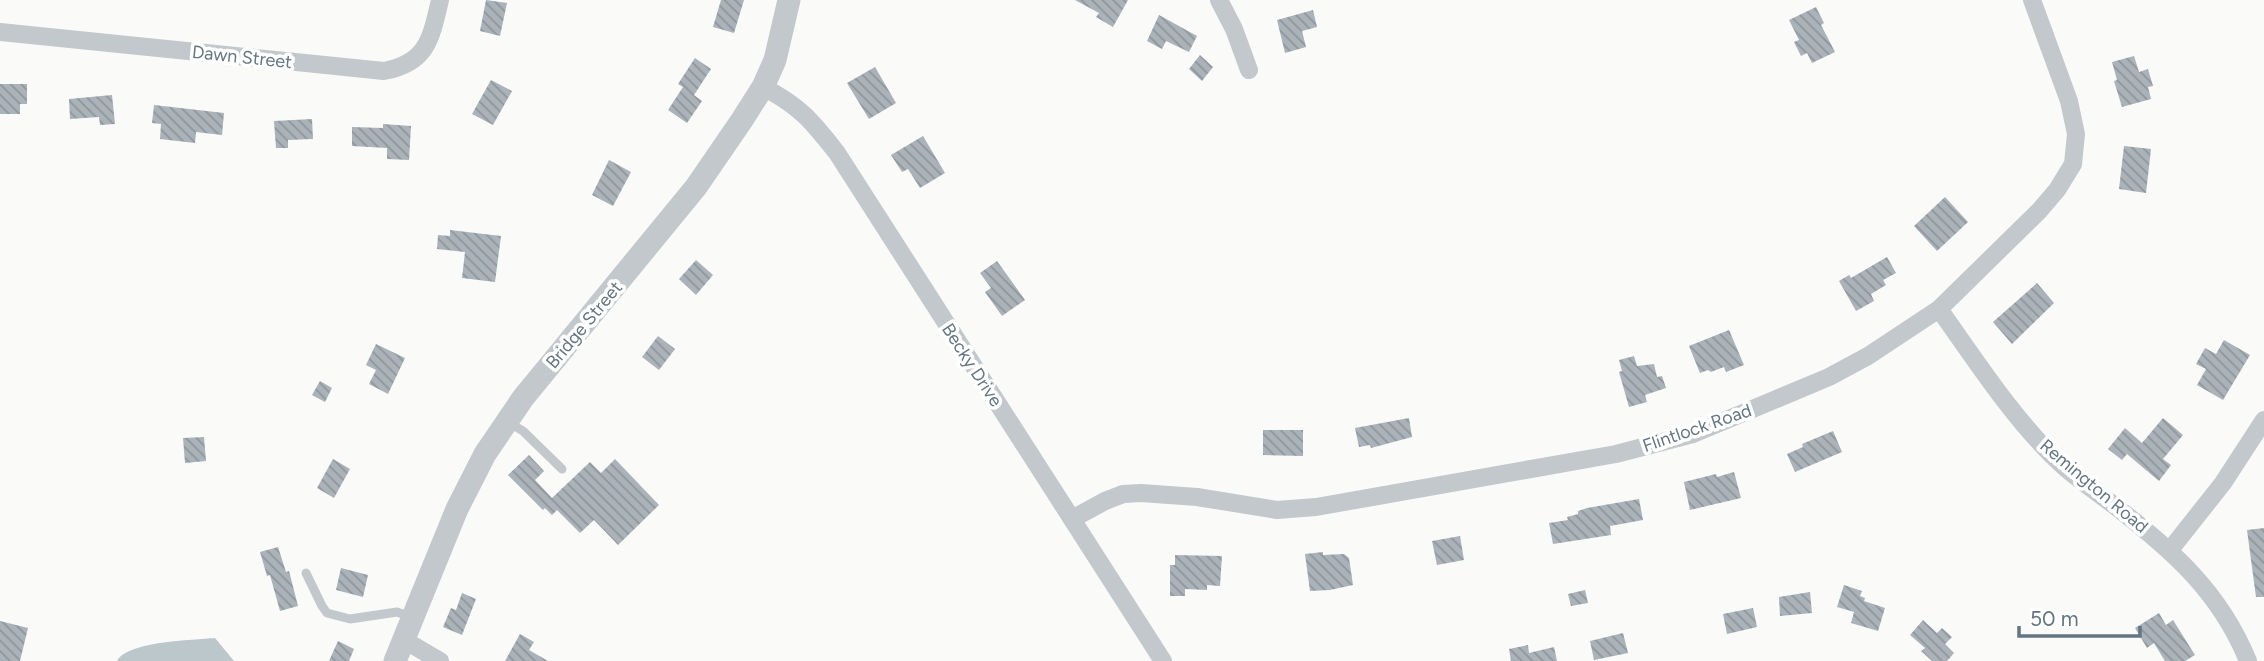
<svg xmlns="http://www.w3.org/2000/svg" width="2264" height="661" viewBox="0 0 2264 661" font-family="Figtree,sans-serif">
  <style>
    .water { fill: #bbc7cb }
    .building { fill: url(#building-back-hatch) }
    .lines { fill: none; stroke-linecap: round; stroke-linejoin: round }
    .service { stroke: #c3c8cc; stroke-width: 9 }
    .minor { stroke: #c3c8cc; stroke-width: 18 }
    .tertiary { stroke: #c3c8cc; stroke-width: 23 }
    .labels { text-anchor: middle; stroke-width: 7; stroke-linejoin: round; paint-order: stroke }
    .street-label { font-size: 18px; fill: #657683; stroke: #fff }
  </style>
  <defs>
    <pattern id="building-back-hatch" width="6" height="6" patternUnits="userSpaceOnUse" patternTransform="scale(1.75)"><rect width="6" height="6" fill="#aab3b9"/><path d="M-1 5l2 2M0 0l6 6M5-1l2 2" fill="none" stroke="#8e969c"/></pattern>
  </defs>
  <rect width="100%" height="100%" fill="#fafaf8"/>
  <!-- water -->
  <path class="water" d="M215,638L234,661H117C128,641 193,640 215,638Z"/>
  <!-- building -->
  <g class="building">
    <polygon points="486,0 507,3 500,36 480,31"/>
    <polygon points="721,0 744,0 734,33 713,27"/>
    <polygon points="1075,0 1128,0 1113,27 1096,17 1099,13"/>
    <polygon points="1816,7 1824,23 1821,25 1835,52 1812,63 1807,53 1801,56 1794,42 1799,40 1789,20"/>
    <polygon points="1313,10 1317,27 1302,31 1306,47 1285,53 1277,20"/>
    <polygon points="1159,15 1197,36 1189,52 1166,41 1162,49 1147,41"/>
    <polygon points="1200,55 1213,67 1202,81 1189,69"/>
    <polygon points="2134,56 2139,72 2148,69 2153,86 2148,87 2151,99 2122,107 2114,81 2117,80 2112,62"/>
    <polygon points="695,58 711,69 694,95 702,101 687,123 668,110 683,87 678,84"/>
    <polygon points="875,67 896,103 869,119 847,83"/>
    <polygon points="491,80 512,91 493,125 472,114"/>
    <polygon points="0,84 27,84 27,104 20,104 20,114 0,114"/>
    <polygon points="112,95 115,124 100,125 99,117 70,119 69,99"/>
    <polygon points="154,105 224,113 222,135 196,132 195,143 160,139 161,124 152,123"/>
    <polygon points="312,119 313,139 288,140 288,148 276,148 274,121"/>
    <polygon points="383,124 411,126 409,160 387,159 387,148 352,146 352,127 383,128"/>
    <polygon points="923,136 945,173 920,188 908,169 902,172 891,155"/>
    <polygon points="2124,146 2151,149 2146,193 2119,189"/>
    <polygon points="609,160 631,172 613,206 592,195"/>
    <polygon points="1945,197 1968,222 1937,251 1914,226"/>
    <polygon points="450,230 501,236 495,282 462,278 465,252 437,249 438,235 450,236"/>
    <polygon points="1887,257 1896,273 1883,280 1886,285 1871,294 1874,301 1856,311 1839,281 1849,275 1851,278"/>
    <polygon points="696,260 713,275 696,295 679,279"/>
    <polygon points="997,261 1025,300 1002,316 985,292 991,288 980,273"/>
    <polygon points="2037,283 2054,303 2012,344 1993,322"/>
    <polygon points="1729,330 1744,365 1726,372 1724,367 1711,372 1708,370 1700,373 1689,346"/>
    <polygon points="658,336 675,349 659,370 642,357"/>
    <polygon points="2224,340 2250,355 2223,400 2197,385 2206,369 2196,364 2205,348 2216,354"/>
    <polygon points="376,344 405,358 388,394 369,384 376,370 366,365"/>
    <polygon points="1634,356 1637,366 1654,364 1657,377 1662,376 1666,388 1645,395 1647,402 1629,407 1619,372 1622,371 1619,360"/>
    <polygon points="320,381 332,388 325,402 312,395"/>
    <polygon points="1409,418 1412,437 1371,448 1370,445 1359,447 1355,428"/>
    <polygon points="2163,418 2183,435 2163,459 2171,465 2159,481 2127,454 2122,460 2108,449 2125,428 2142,443"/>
    <polygon points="1263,430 1303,430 1303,456 1263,455"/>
    <polygon points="1833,431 1842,452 1795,472 1787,454 1803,447 1802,444"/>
    <polygon points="204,437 206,461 185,463 183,438"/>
    <polygon points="529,455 544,471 535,480 552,498 590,462 601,473 615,459 659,505 618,545 594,520 580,533 557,510 552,515 545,508 543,510 508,475"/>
    <polygon points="333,459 350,469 334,498 317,488"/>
    <polygon points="1734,472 1741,498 1690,510 1684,482 1716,474 1717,477"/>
    <polygon points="1639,499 1643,520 1610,526 1611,535 1553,544 1549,523 1568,520 1567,517 1578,514 1578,511 1587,508"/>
    <polygon points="2264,528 2264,597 2256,597 2247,530"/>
    <polygon points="1460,536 1464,560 1437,565 1432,541"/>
    <polygon points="278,547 286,572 289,571 298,606 280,611 270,575 267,576 260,552"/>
    <polygon points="1323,552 1323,555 1344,554 1349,558 1353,585 1330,590 1310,591 1305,554"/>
    <polygon points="1175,555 1222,556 1220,586 1207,585 1207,590 1185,589 1185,596 1170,596 1170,565 1175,565"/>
    <polygon points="341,568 368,575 363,597 336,590"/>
    <polygon points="1844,585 1862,591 1860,596 1865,598 1864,601 1885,608 1878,631 1851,623 1854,612 1837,607"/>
    <polygon points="1585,590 1588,603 1571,606 1568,594"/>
    <polygon points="1810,592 1812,613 1780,616 1779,597"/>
    <polygon points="462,593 476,599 462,635 443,627 451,608 456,610"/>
    <polygon points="1753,608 1757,627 1727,634 1723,614"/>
    <polygon points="2159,613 2166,625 2173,620 2195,655 2185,661 2165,661 2154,643 2147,648 2135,628"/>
    <polygon points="1923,620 1937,633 1942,628 1952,637 1945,644 1954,653 1947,661 1932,661 1921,651 1925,648 1910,635"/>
    <polygon points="0,621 28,628 20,661 0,661"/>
    <polygon points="1623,633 1628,653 1594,660 1590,641"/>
    <polygon points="520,634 534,642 529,650 548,661 505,661"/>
    <polygon points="338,641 354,649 349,661 329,661"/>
    <polygon points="1528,645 1529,653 1554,647 1557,661 1511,661 1509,649"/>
  </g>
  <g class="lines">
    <!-- service -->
    <g class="service">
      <polyline points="508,422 523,431 562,469"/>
      <polyline points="306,573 322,606 327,613 350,619 397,612 411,617"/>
    </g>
    <!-- minor -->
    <g class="minor">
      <polyline points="1219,0 1234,29 1249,70"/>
      <path d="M0,32L384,71C427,63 431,39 440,0"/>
      <path d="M763,87C800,106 812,121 837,153L1163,661"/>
      <path d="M1939,309C1977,362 2013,419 2061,464C2077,479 2097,492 2115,506C2173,551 2220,592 2248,661"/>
      <polyline points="1072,519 1105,501 1123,494 1141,493 1197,497 1277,510 1316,507 1616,454 1693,434 1829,377 1868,356 1939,309 2039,211 2057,190 2073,164 2076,134 2069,101 2032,0"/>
      <polyline points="2170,550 2223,483 2264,420"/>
      <polyline points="404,640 440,661"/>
    </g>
    <!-- tertiary -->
    <polyline class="tertiary" points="395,661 457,509 485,454 523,398 696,187 742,120 763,87 775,60 789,0"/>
  </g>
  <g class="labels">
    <!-- street labels -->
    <g class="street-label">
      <text transform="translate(242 57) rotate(6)" y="6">Dawn Street</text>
      <text transform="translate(584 325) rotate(-50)" y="6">Bridge Street</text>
      <text transform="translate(972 365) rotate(57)" y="6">Becky Drive</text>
      <text transform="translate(1697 428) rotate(-19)" y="6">Flintlock Road</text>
      <text transform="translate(2094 486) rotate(40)" y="6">Remington Road</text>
    </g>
  </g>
  <!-- scale -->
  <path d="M2019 626v10h121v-10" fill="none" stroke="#657683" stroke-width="3.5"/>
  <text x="2030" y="626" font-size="21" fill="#657683" stroke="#ffffff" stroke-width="5" paint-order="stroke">50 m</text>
</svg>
